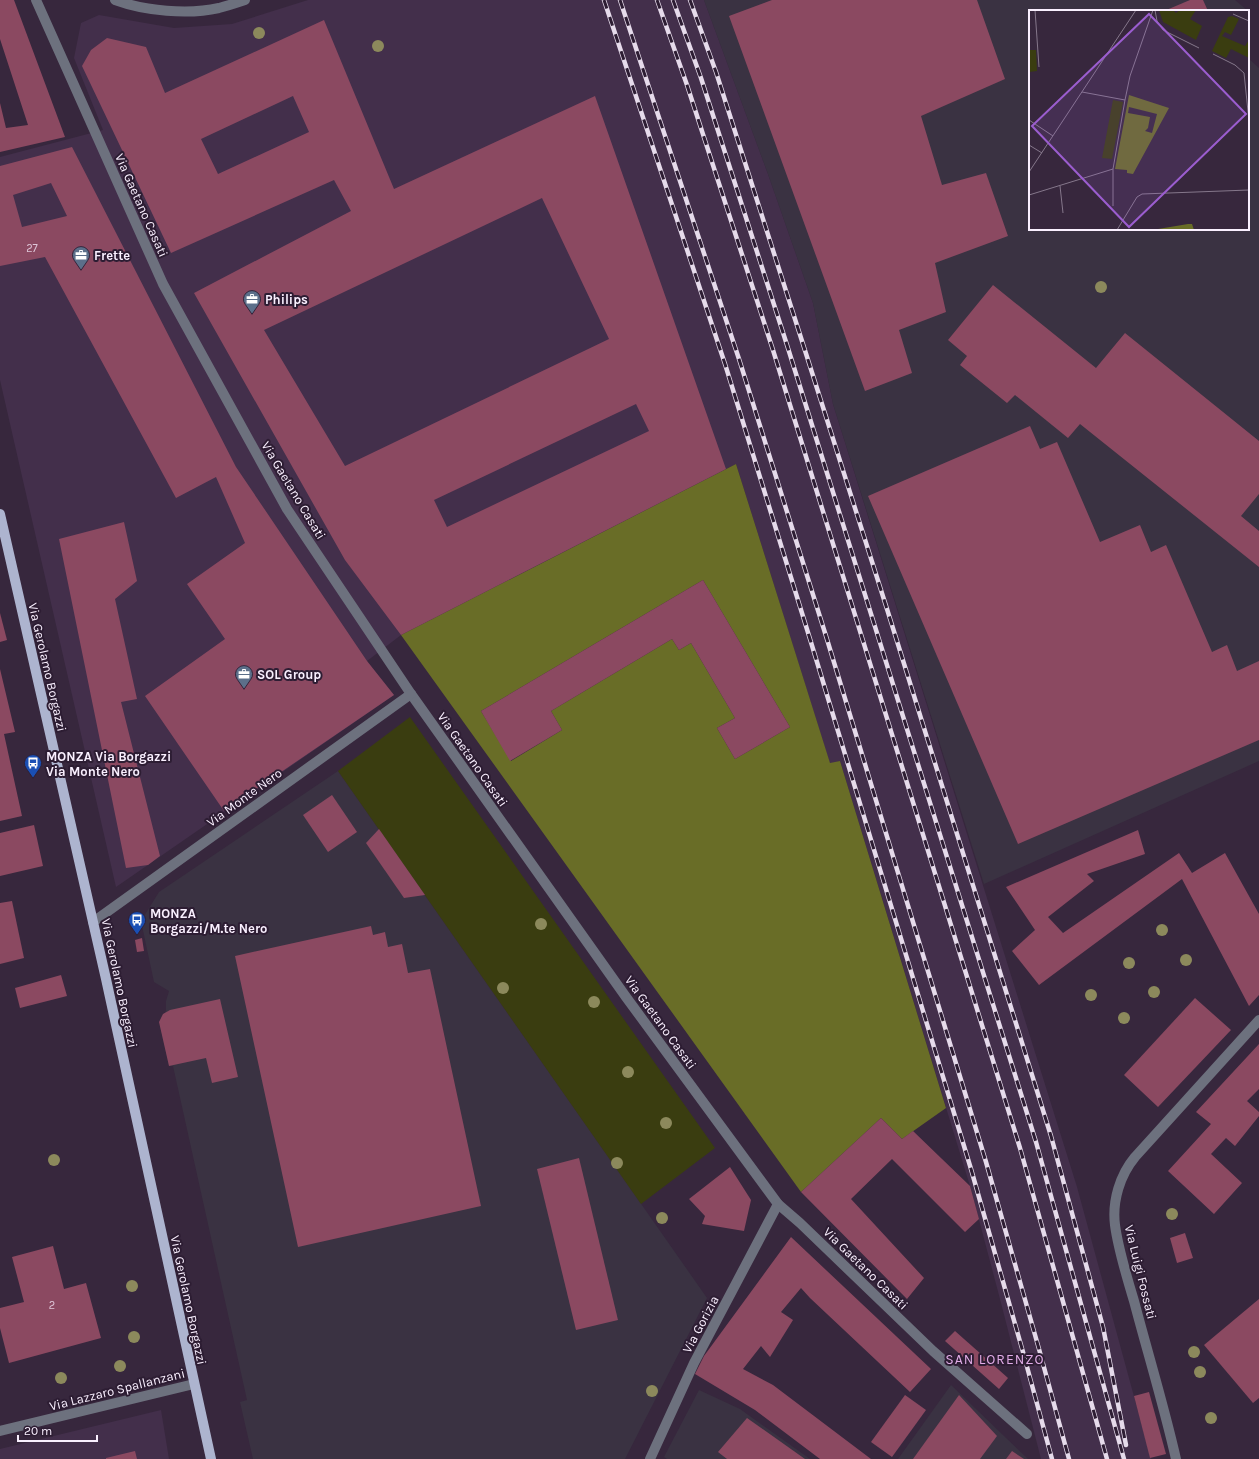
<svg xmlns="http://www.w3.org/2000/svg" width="1259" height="1459" viewBox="0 0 1259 1459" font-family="Karla,sans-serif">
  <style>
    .built { fill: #432f4b }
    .industrial { fill: #3a3242 }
    .green { fill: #3a3d10 }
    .forest { fill: #696d27; fill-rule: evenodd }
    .building { fill: #8b4961; fill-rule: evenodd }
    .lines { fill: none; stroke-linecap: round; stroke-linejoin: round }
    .minor { stroke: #6d717e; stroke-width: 10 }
    .major { stroke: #adb4cf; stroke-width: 10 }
    .rail-casing { stroke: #e6dbeb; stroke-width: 4.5 }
    .rail { stroke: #2d1d33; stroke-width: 3; stroke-dasharray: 9; stroke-linecap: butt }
    .tree { fill: #8c895c }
    .labels { text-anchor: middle; stroke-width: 4; stroke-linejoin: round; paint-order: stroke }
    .number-label { font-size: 11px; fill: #dec6d8 }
    .street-label { font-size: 13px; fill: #faf0ff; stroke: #2d1d33 }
    .poi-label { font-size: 13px; font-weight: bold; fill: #faf0ff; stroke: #2d1d33; text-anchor: start }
    .neighbourhood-label { font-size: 14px; letter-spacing: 1px; fill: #e1ace7; stroke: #2d1d33 }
    .inset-road { fill: none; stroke: #85778b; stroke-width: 1 }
    .view { fill: #9b5dcf; fill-opacity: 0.15; stroke: #9b5dcf; stroke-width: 2 }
    .inset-edge { fill: none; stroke: #faf0ff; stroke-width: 2 }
  </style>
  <rect width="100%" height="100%" fill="#37273d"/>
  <!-- built -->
  <g class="built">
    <polygon points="308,0 704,0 768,174 813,303 833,404 1077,1187 1151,1459 1041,1459 1000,1299 970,1186 840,761 830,764 736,464 401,635 367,661 394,695 116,887 0,380 0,157 103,130 74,58 81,23 99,15 174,28 232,24"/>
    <polygon points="161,1410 169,1459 0,1459 0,1449"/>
  </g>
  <!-- industrial -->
  <g class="industrial">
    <polygon points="704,0 1235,0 1248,11 1030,11 1030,229 1248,229 1248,58 1259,68 1259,761 984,884 833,404 813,303 768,174"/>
    <polygon points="338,771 707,1298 625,1459 253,1459 240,1402 247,1400 173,1066 169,1066 160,1026 161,1018 166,1011 166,1001 169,991 154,982 141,921 159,892"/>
    <polygon points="951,1385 1028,1459 898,1459"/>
    <polygon points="699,1390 740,1409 810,1459 667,1459 664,1457"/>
  </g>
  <!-- green -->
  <polygon class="green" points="410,717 715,1148 641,1204 338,771"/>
  <!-- forest -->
  <path class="forest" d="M736,464L830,763L840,761L946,1108L902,1139L881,1118L801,1192L401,635ZM703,580L790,727L735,759L717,728L735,718L691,643L679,650L672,639L551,711L562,730L511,761L481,711Z"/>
  <!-- building -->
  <g class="building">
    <polygon points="0,0 14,0 65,137 0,152 0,103 6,128 28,125 0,39"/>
    <polygon points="772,0 977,0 1005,79 921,116 942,185 986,173 1008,236 935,263 946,312 899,330 912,373 865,391 729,16"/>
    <polygon points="1190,0 1203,0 1208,11 1164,11"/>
    <path d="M324,20L394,189L595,96L726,469L401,635L345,560L194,293L351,211L334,180L171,253L82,66L91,50L107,38L146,47L165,93ZM293,96L309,132L218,174L201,139ZM542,198L609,339L345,466L264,330ZM636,404L649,431L447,527L434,500Z"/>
    <path d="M72,147L236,467L367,661L394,695L224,811L145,696L225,639L187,584L245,543L216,477L176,498L45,257L0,266V166ZM51,183L67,216L22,227L13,195Z"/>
    <polygon points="993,285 1096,368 1125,333 1259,441 1259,494 1241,516 1259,531 1259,567 1080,424 1068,438 1015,395 1007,403 960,365 967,356 948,340"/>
    <polygon points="1030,426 1040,449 1057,442 1100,542 1140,525 1151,552 1166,545 1212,652 1227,645 1237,671 1259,661 1259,740 1018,844 868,496"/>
    <polygon points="124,522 137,581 115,599 137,699 121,702 160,856 148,865 126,868 59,539"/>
    <polygon points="703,580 790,727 735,759 717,728 735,718 691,643 679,650 672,639 551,711 562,730 510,761 481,711"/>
    <polygon points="0,613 7,640 0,642"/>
    <polygon points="0,669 15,732 4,734 22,816 0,821"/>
    <polygon points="332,795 357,832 328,852 303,815"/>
    <polygon points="34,825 43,866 0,876 0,833"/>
    <polygon points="379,829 425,895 404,898 366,843"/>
    <polygon points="1138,830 1145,854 1087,874 1094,881 1048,917 1063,933 1179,853 1192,873 1225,853 1259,914 1259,995 1249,1006 1182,879 1039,985 1012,951 1035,930 1006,887"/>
    <polygon points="12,901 24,958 0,964 0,903"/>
    <polygon points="371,926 373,935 385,932 388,947 402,944 408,973 430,969 481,1206 298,1247 235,956"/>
    <polygon points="142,938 144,951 137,952 135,940"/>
    <polygon points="61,975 67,996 20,1008 15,988"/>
    <polygon points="1195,998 1231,1030 1158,1107 1124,1075"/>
    <polygon points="220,999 238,1077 212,1083 206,1058 169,1066 159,1022 163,1014 170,1010"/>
    <polygon points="1259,1044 1259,1089 1247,1101 1259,1112 1259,1116 1235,1146 1226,1138 1211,1154 1242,1183 1214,1214 1168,1171 1211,1124 1196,1112"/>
    <polygon points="881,1118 902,1139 913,1131 970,1186 979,1219 965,1232 892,1159 851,1199 924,1278 907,1299 801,1192"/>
    <polygon points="579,1158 618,1320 576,1330 537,1169"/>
    <polygon points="730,1167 751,1200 744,1231 702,1224 705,1216 689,1199"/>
    <polygon points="1185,1233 1193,1258 1177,1263 1170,1238"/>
    <polygon points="791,1237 931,1369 910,1392 810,1298 801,1288 781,1312 793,1320 770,1357 761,1346 743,1369 773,1385 871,1459 820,1459 755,1410 695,1374 704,1356"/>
    <polygon points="53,1246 64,1289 86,1283 101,1338 9,1363 0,1328 0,1308 24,1302 12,1257"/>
    <polygon points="1259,1299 1259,1398 1253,1403 1204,1345"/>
    <polygon points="955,1331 1008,1378 999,1389 945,1341"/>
    <polygon points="1149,1392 1166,1454 1150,1458 1134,1396"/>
    <polygon points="905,1395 926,1410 892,1457 871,1442"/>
    <polygon points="959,1395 997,1436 980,1459 913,1459"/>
    <polygon points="747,1418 805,1459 727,1459 718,1452"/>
    <polygon points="135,1451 137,1459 106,1459 106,1458"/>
    <polygon points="1012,1451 1024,1459 1006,1459"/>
  </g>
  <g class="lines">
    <!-- minor -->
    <g class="minor">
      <polyline points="36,0 163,284 287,509 411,694 626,997 778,1204 800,1223 933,1351 1027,1434"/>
      <path d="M115,0C145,11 188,15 219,8C227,6 236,3 245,0"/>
      <polyline points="93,922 411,694"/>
      <polyline points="0,1431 194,1384"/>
      <polyline points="650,1459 694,1363 778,1204"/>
      <path d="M1176,1459C1164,1406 1148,1354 1134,1301C1127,1278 1118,1248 1115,1225C1112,1201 1120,1175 1135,1157L1259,1020"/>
    </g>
    <!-- major -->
    <polyline class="major" points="0,514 106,979 211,1459"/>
    <!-- rail casing -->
    <g class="rail-casing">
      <g id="rail">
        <polyline points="604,0 725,364 810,639 971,1169 1023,1352 1052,1459"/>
        <polyline points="620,0 739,359 826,636 986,1162 1039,1349 1069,1459"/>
        <polyline points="657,0 687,85 773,350 1020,1148 1107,1459"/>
        <polyline points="673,0 701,78 787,345 1036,1142 1124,1459"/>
        <polyline points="690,0 716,72 802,341 887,609 1051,1136 1103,1327 1126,1445"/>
      </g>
    </g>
    <!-- rail -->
    <use href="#rail" class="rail"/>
  </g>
  <!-- trees -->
  <g class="tree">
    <circle cx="259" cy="33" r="6"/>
    <circle cx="378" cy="46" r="6"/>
    <circle cx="1101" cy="287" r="6"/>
    <circle cx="541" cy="924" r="6"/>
    <circle cx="1162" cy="930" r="6"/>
    <circle cx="1186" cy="960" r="6"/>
    <circle cx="1129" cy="963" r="6"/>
    <circle cx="503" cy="988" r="6"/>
    <circle cx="1154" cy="992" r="6"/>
    <circle cx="1091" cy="995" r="6"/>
    <circle cx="594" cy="1002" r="6"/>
    <circle cx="1124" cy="1018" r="6"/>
    <circle cx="628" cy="1072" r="6"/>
    <circle cx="666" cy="1123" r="6"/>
    <circle cx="54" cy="1160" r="6"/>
    <circle cx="617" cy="1163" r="6"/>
    <circle cx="1172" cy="1214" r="6"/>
    <circle cx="662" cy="1218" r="6"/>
    <circle cx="132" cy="1286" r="6"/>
    <circle cx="134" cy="1337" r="6"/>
    <circle cx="1194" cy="1352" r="6"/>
    <circle cx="120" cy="1366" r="6"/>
    <circle cx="1200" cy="1372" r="6"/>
    <circle cx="61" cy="1378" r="6"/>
    <circle cx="652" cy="1391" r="6"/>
    <circle cx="1211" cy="1418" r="6"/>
  </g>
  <!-- icons -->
  <defs>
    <g id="office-pin" transform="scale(0.9)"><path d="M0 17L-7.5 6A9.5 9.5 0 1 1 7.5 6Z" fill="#5c6f8a" stroke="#2d1d33"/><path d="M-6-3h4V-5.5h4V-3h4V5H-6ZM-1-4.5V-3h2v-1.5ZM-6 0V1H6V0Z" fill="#fff"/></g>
    <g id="bus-pin" transform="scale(0.9)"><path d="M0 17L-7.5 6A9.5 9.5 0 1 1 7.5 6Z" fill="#1a4fb4" stroke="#2d1d33"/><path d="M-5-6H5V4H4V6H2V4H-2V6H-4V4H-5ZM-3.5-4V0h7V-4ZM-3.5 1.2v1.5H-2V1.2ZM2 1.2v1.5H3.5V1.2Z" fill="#fff"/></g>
  </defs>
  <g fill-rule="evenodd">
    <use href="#office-pin" x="81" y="255"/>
    <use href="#office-pin" x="252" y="299"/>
    <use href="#office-pin" x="244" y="674"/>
    <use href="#bus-pin" x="33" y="763"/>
    <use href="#bus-pin" x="137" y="920"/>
  </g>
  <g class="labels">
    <!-- number labels -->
    <g class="number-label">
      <text x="32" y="252">27</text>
      <text x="52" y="1309">2</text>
    </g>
    <!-- street labels -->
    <g class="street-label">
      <text transform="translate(142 205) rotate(66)" y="5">Via Gaetano Casati</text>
      <text transform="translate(294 490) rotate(59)" y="5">Via Gaetano Casati</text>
      <text transform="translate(48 667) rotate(77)" y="5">Via Gerolamo Borgazzi</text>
      <text transform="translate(473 759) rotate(55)" y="5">Via Gaetano Casati</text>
      <text transform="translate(244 797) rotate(-36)" y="5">Via Monte Nero</text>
      <text transform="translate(120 983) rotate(78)" y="5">Via Gerolamo Borgazzi</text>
      <text transform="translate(661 1022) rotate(54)" y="5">Via Gaetano Casati</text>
      <text transform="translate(866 1268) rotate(44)" y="5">Via Gaetano Casati</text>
      <text transform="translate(1141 1272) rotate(76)" y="5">Via Luigi Fossati</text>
      <text transform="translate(189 1300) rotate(78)" y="5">Via Gerolamo Borgazzi</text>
      <text transform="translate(700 1324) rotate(-62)" y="5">Via Gorizia</text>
      <text transform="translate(117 1389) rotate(-14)" y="5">Via Lazzaro Spallanzani</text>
    </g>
    <!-- poi labels -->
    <g class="poi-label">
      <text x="94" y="260">Frette</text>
      <text x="265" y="304">Philips</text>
      <text x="257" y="679">SOL Group</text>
      <text x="46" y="761">MONZA Via Borgazzi<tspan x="46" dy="15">Via Monte Nero</tspan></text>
      <text x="150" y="918">MONZA<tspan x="150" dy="15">Borgazzi/M.te Nero</tspan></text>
    </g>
    <!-- neighbourhood labels -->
    <g class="neighbourhood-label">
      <text x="995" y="1364">SAN LORENZO</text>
    </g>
  </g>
  <!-- overview -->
  <g transform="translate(1029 10)">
    <rect width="220" height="220" fill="#37273d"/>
    <path d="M130,0H144L147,3L151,0H167L161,9L173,16L167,30L134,12ZM203,6L210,9L202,25L196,22L193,26L216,36L220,30V48L202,39L197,48L183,41L199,7ZM0,40H7L8,61L0,62ZM84,90L94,92L83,149L73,148Z" fill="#3a3d10"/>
    <path d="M100,85L140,98L104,164L98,163V160L86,159ZM100,97L128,104L123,123L116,121L119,118L121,107L99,103ZM159,214H163L165,220H123Z" fill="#696d27" fill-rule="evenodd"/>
    <path class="inset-road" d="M6,0L10,57M126,0L128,11L134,20L170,38M204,4L220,11M184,44L206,55L215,63L220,111M53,82L96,90M0,110L24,126M0,135L13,143M0,162L107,0M31,176L34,203M0,185L84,159M84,196V159L96,90L101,66L124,0M88,220L108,187L113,184L220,180"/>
    <path class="view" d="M120,4L217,104L100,217L3,116Z"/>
    <rect width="220" height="220" class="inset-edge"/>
  </g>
  <!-- scale -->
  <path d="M18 1435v6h79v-6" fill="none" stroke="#faf0ff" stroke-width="2"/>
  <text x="24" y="1435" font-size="12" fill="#faf0ff" stroke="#2d1d33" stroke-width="3" paint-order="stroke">20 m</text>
</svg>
